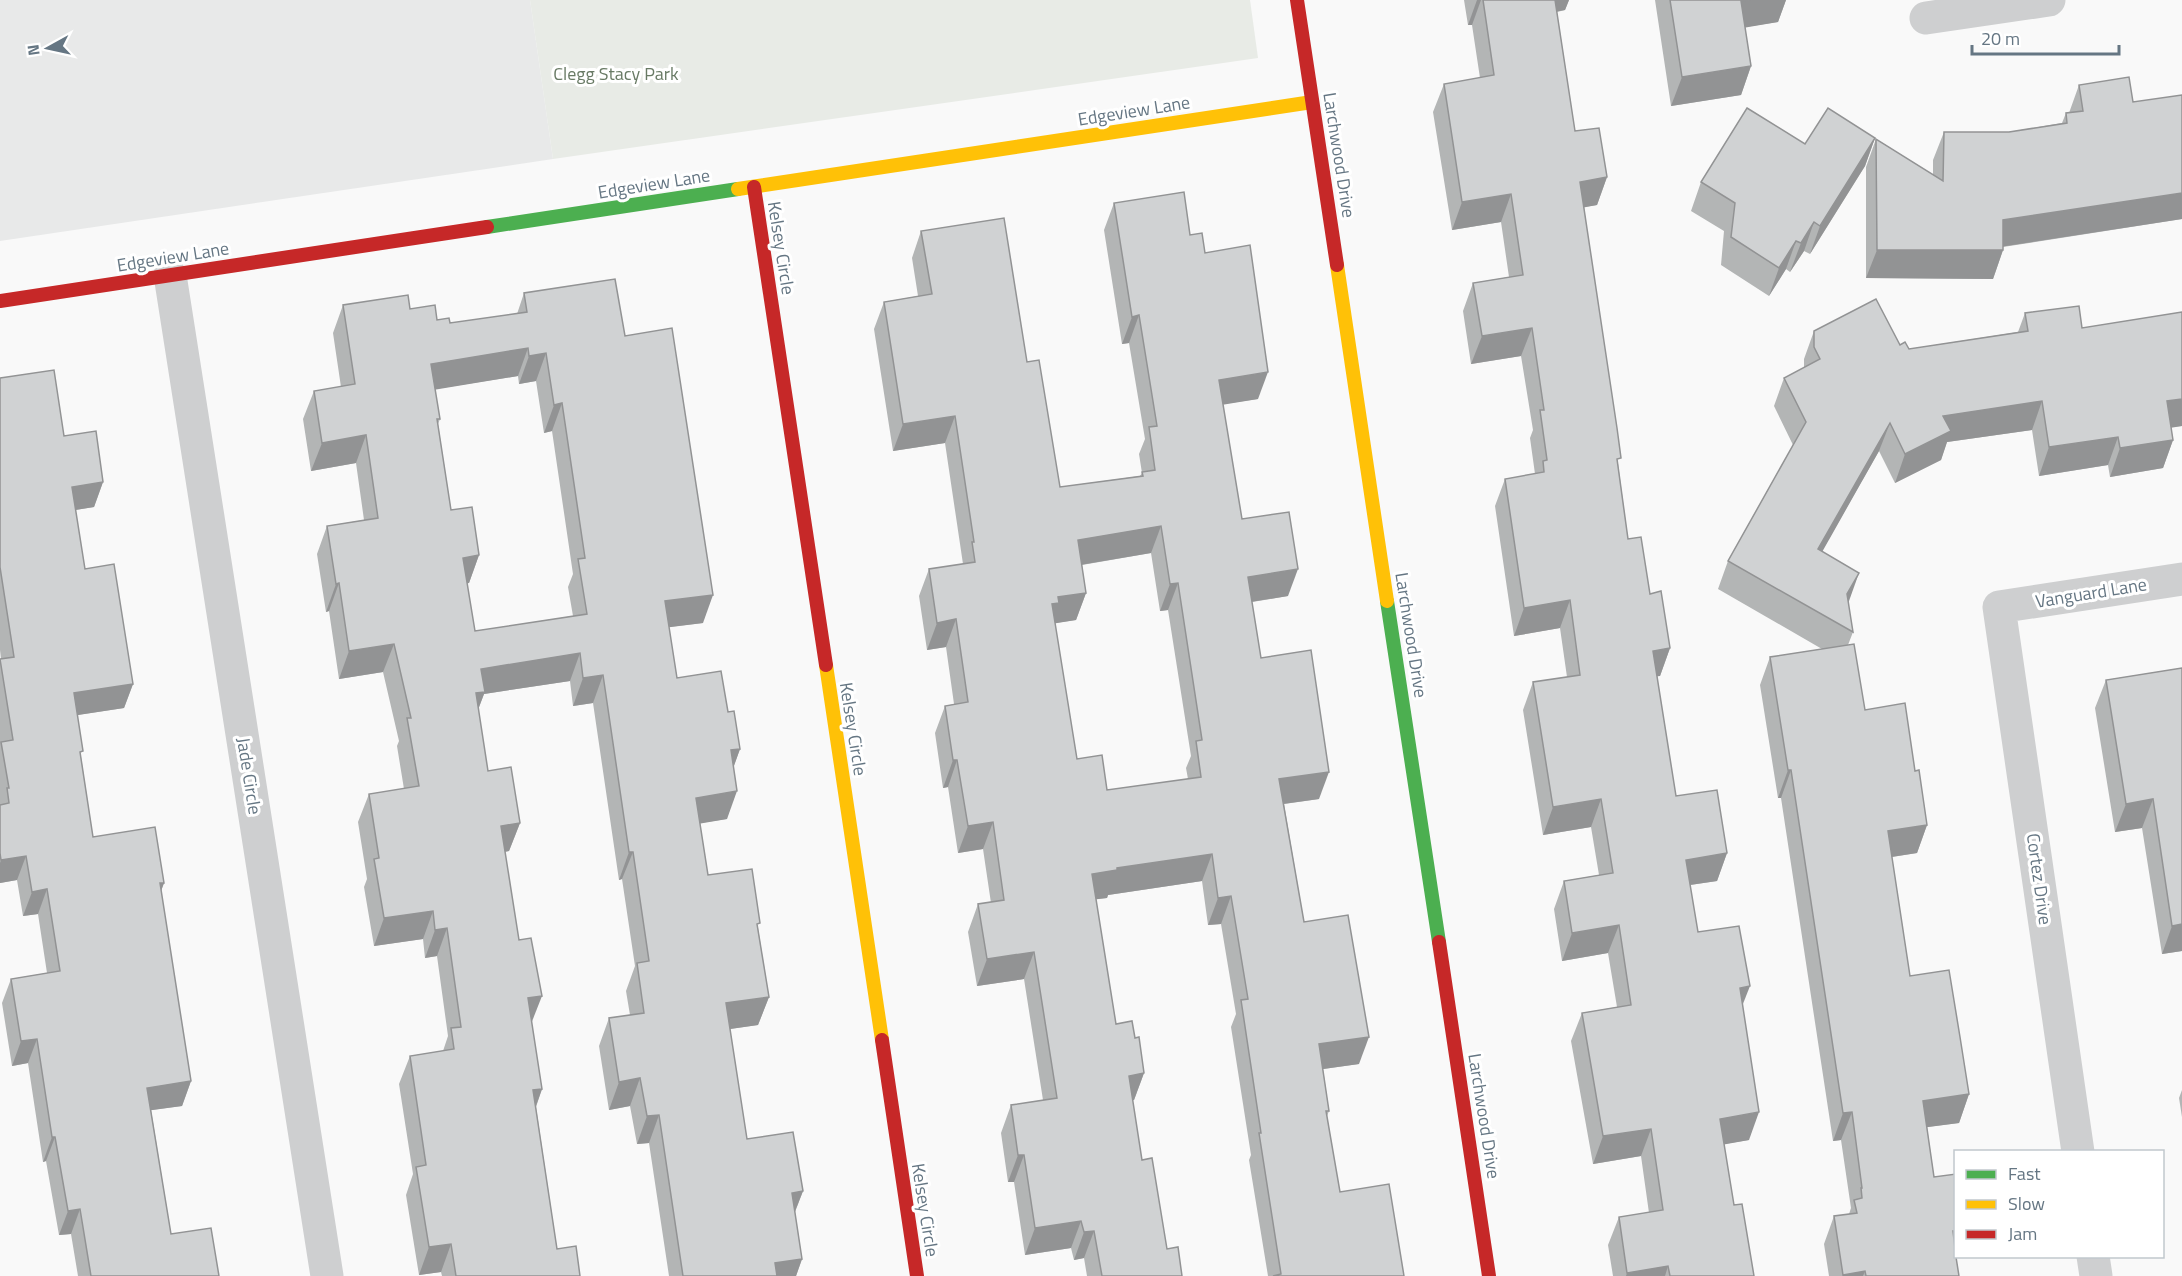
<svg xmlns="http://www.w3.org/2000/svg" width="2182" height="1276" viewBox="0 0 2182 1276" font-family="'Titillium Web',sans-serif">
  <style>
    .built { fill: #e8e9e9 }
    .green { fill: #e8ebe6 }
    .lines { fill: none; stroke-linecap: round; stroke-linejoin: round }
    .street { stroke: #cecfd0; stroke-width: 33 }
    .fast { stroke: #4caf50; stroke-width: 14 }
    .slow { stroke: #ffc107; stroke-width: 14 }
    .jam { stroke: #c62828; stroke-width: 14 }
    .wall { fill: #b3b5b5; fill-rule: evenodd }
    .shaded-wall { fill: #929394 }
    .building { fill: #d0d2d3; stroke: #929394; stroke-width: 1.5; fill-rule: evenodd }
    .labels { text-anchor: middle; stroke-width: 6; stroke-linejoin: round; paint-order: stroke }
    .park-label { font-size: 18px; fill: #687a64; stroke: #fff }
    .street-label { font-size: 18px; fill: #657683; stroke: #fff }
  </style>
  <rect width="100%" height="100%" fill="#f9f9f9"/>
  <!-- built -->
  <polygon class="built" points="0,0 530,0 553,159 0,241"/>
  <!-- green -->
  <polygon class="green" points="530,0 1250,0 1258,58 553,159"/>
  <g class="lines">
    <!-- street -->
    <g class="street">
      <polyline points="1926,18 2049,0"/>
      <polyline points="170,275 327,1276"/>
      <polyline points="2078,1152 1999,607 2182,579"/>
      <polyline points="2093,1256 2096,1276"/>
    </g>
    <!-- fast -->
    <g class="fast">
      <polyline points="487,227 738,189"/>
      <polyline points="1387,601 1439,942"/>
    </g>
    <!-- slow -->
    <g class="slow">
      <polyline points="738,189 1312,102"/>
      <polyline points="1337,265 1387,601"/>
      <polyline points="826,665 882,1040"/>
    </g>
    <!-- jam -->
    <g class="jam">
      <polyline points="1297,0 1337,265"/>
      <polyline points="754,187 826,665"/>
      <polyline points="0,301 487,227"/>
      <polyline points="1439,942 1489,1276"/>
      <polyline points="882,1040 917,1276"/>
    </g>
  </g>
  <!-- wall -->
  <g class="wall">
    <polygon points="1464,0 1569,0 1565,10 1557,12 1575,131 1607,177 1597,205 1584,207 1628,539 1670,648 1660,676 1657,676 1676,796 1727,853 1717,881 1690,885 1698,932 1742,1006 1749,1140 1724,1144 1734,1205 1754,1276 1613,1276 1608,1245 1619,1217 1649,1213 1641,1156 1593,1164 1571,1041 1582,1013 1617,1007 1608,953 1562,961 1554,909 1564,881 1599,875 1591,827 1543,835 1523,710 1533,682 1567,677 1560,628 1514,636 1495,506 1505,479 1535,474 1530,438 1533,430 1521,356 1471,364 1463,311 1473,283 1509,277 1501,222 1452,230 1433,112 1444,84 1480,78 1472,25 1468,25"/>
    <polygon points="1655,0 1786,0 1778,22 1745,27 1751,66 1741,95 1671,106"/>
    <polygon points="2079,85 2133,102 2182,219 2003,247 2003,250 1993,279 1866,278 1866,167 1876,139 1933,175 1933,160 1944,132 2009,132 2062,123 2066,113 2069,113"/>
    <polygon points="1875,138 1865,166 1810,254 1804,251 1790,272 1786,269 1769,296 1721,265 1724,231 1691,211 1701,182 1805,144"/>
    <path d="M1114,203L1190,235L1205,253L1258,399L1223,404L1242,519L1288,596L1252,602L1261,658L1319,799L1284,804L1304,922L1359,1064L1323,1069L1329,1111L1327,1116L1340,1192L1404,1276H1268L1249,1160L1251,1155L1231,1027L1236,1014L1221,924L1208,925L1202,881L1108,895L1107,898L1096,899L1116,1024L1135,1038L1144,1073L1134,1100H1132L1142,1160L1167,1249L1182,1276H1087L1084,1258L1074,1260L1071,1248L1025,1255L1014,1182H1008L1001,1133L1011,1105L1043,1100L1024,979L977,986L968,932L978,904L991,903L983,849L958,853L948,787L943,788L935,733L945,706L954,704L946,647L927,650L919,596L929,569L963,564L945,443L893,451L874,329L884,302L918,296L912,258L921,231L1027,362L1060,487L1140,476L1142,473L1139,454L1145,439L1129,343L1122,344L1104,230ZM1151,553L1160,611L1168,610L1191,756L1186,768L1188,779L1107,790L1077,759L1055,623L1076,620L1086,593L1082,565Z"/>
    <path d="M524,293L625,336L703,623L669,627L677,678L728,712L740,749L733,768L727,819L700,823L708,875L758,928L769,997L758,1025L730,1029L747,1139L803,1191L795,1212L802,1259L796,1276H669L649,1143L637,1144L630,1106L609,1110L599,1046L609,1018L630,1015L626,991L635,966L622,879L619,880L593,703L573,706L570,681L484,694L478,710L488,771L520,823L509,851L505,852L542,1089L536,1107L557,1249L580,1276H442L441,1272L419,1275L406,1195L413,1174L399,1084L410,1056L443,1051L448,1036L437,956L425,958L423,939L374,946L364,887L367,879L358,822L369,794L404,789L397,746L399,741L383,672L339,679L329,611L326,612L317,554L327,526L364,520L356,463L311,471L303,419L314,391L341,387L333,333L343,305L410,309L437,320L450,323L517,314ZM518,376L519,384L536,381L544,433L552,431L573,574L568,587L573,616L475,631L467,583H469L479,555L451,510L438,424L440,419L435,389Z"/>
    <polygon points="2182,312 2182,426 2171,427 2173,440 2163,468 2110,477 2108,465 2039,476 2032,430 1947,442 1941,460 1895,483 1879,451 1822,551 1848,602 1853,632 1848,645 1865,710 1915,771 1927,825 1917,853 1892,857 1910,976 1969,1094 1959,1123 1927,1127 1934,1177 1956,1257 1964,1257 1956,1258 1959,1276 1829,1276 1824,1244 1834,1216 1849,1214 1851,1208 1841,1140 1833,1141 1781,798 1778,798 1760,685 1770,657 1822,649 1718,589 1728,561 1793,445 1774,406 1784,378 1804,368 1804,359 1814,331 1900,345 1909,349 2018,332 2025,313 2082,328"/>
    <polygon points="0,378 64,436 103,482 94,507 75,510 85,569 133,684 124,708 77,715 81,757 93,837 164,883 161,891 191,1081 182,1106 151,1110 171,1234 219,1276 78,1276 71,1234 59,1235 46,1161 43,1162 28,1063 12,1066 2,1003 11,979 47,973 38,914 23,916 17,880 0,883 0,659 1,659 0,650"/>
    <polygon points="2182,668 2182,951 2162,954 2142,828 2115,832 2095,708 2106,680"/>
    <polygon points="2182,1090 2182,1117 2179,1098"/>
  </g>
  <!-- shaded-wall -->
  <g class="shaded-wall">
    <polygon points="1477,0 1481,0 1472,25 1468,25"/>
    <polygon points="1548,0 1569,0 1565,10 1543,14"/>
    <polygon points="1750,0 1786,0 1778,22 1731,30 1741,1"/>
    <polygon points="1751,66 1741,95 1671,106 1682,77"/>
    <polygon points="1875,138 1865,166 1810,254 1820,226"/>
    <polygon points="1607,177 1597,205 1570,210 1580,182"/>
    <polygon points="2182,193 2182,219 1993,248 2003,220"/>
    <polygon points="1511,194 1501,222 1452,230 1462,202"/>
    <polygon points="1814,222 1804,251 1790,272 1801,243"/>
    <polygon points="1796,241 1786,269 1769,296 1779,268"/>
    <polygon points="1877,250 2003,250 1993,279 1866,278"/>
    <polygon points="1139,315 1129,343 1122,344 1132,317"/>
    <polygon points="1532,328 1521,356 1471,364 1482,336"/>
    <polygon points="528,348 518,376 421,392 431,364"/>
    <polygon points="546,353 536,381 519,384 529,356"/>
    <polygon points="1268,372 1258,399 1209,407 1219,380"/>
    <polygon points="2182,399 2182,426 2157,430 2167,401"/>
    <polygon points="2042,401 2032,430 1947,442 1941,460 1895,483 1905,454 1943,416"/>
    <polygon points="562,403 552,431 544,433 554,405"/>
    <polygon points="955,416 945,443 893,451 903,424"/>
    <polygon points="1890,423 1879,451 1808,577 1818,549"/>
    <polygon points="366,435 356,463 311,471 322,443"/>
    <polygon points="2118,437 2108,465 2039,476 2049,447"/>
    <polygon points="2173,440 2163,468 2110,477 2120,448"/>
    <polygon points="103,482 94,507 63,512 72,487"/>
    <polygon points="1161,526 1151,553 1068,567 1078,540"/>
    <polygon points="479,555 469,583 453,586 463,558"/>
    <polygon points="1298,569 1288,596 1238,604 1248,577"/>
    <polygon points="1859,573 1849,601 1837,623 1847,594"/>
    <polygon points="339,583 329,611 326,612 336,584"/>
    <polygon points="1178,583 1168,610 1160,611 1170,584"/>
    <polygon points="1086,593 1076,620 1051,624 1052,604 1058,597"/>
    <polygon points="713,595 703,623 655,629 665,601"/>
    <polygon points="1570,600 1560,628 1514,636 1524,608"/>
    <polygon points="956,619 946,647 927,650 937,623"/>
    <polygon points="394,644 383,672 339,679 349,651"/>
    <polygon points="1670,648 1660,676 1643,678 1653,651"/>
    <polygon points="580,653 570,681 484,694 474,720 465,721 481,669"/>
    <polygon points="603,675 593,703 573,706 583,678"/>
    <polygon points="133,684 124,708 65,717 74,693"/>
    <polygon points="740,749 730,777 731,750"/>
    <polygon points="953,760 957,760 948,787 943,788"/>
    <polygon points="1788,770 1791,770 1781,798 1778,798"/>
    <polygon points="1329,772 1319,799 1269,806 1279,779"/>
    <polygon points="737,791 727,819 686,826 696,798"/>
    <polygon points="1601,799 1591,827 1543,835 1553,807"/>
    <polygon points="2153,799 2142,828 2115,832 2126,804"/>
    <polygon points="993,822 983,849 958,853 968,826"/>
    <polygon points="520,823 509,851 491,854 501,826"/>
    <polygon points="1927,825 1917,853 1878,859 1888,831"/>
    <polygon points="629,852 633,852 622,879 619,880"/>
    <polygon points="1727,853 1717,881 1676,887 1686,860"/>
    <polygon points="1212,854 1202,881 1108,895 1107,898 1082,901 1092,874 1117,868"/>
    <polygon points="26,856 17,880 0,883 0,863 1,860"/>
    <polygon points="160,883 164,883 155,907"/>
    <polygon points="47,889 38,914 23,916 32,892"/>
    <polygon points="1231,896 1221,924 1208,925 1218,898"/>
    <polygon points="433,911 423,939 374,946 384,918"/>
    <polygon points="2182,924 2182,951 2162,954 2172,926"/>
    <polygon points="1619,925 1608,953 1562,961 1572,933"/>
    <polygon points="447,928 437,956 425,958 435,930"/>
    <polygon points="1034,952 1024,979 977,986 987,959"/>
    <polygon points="1750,986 1739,1014 1740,988"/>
    <polygon points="542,996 531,1024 528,998"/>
    <polygon points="769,997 758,1025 716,1031 726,1003"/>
    <polygon points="1369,1037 1359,1064 1309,1071 1319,1044"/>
    <polygon points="37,1039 28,1063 12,1066 21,1041"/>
    <polygon points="1144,1073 1134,1100 1119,1103 1129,1076"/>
    <polygon points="640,1078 630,1106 609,1110 619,1082"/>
    <polygon points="191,1081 182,1106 138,1112 147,1088"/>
    <polygon points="542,1089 532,1117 533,1090"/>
    <polygon points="1969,1094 1959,1123 1913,1129 1923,1101"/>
    <polygon points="1759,1112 1749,1140 1710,1147 1720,1119"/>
    <polygon points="1852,1112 1841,1140 1833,1141 1843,1113"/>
    <polygon points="659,1115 649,1143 637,1144 647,1116"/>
    <polygon points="1651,1129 1641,1156 1593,1164 1603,1136"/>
    <polygon points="52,1137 55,1137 46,1161 43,1162"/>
    <polygon points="1018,1155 1024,1155 1014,1182 1008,1182"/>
    <polygon points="803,1191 792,1219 792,1193"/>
    <polygon points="80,1209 71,1234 59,1235 68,1211"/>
    <polygon points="1081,1221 1071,1248 1025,1255 1035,1228"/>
    <polygon points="1094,1231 1084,1258 1074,1260 1084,1232"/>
    <polygon points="1953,1231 1956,1231 1956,1257 1964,1257 1942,1260"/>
    <polygon points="451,1244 441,1272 419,1275 429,1247"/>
    <polygon points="802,1259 796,1276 770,1276 775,1263"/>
    <polygon points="1668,1266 1665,1276 1626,1276 1627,1273"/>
    <polygon points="1865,1271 1863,1276 1843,1276 1843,1275"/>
  </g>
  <!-- building -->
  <g class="building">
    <polygon points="1483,0 1555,0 1575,131 1599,128 1607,177 1580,182 1617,428 1621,458 1617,459 1628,539 1641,537 1650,594 1661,591 1670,648 1653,651 1676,796 1717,790 1727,853 1686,860 1698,932 1739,926 1750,986 1740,988 1759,1112 1720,1119 1734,1205 1742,1204 1754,1276 1670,1276 1668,1266 1627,1273 1619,1217 1663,1210 1651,1129 1603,1136 1582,1013 1631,1005 1619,925 1572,933 1564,881 1613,873 1601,799 1553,807 1533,682 1580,675 1570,600 1524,608 1505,479 1544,472 1543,461 1547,460 1540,410 1544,410 1532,328 1482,336 1473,283 1523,275 1511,194 1462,202 1444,84 1494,75"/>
    <polygon points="1670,0 1750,0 1741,1 1751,66 1682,77"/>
    <polygon points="2129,77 2133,102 2182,95 2182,193 2003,220 2003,250 1877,250 1876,139 1943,181 1944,132 2009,132 2067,123 2066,113 2083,111 2079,85"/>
    <polygon points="1747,108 1805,144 1828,108 1875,138 1820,226 1814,222 1801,243 1796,241 1779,268 1731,237 1735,203 1701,182"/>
    <path d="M1184,192L1190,235L1202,233L1205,253L1250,245L1268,372L1219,380L1242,519L1289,512L1298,569L1248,577L1261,658L1311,650L1329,772L1279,779L1304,922L1348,915L1369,1037L1319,1044L1329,1111H1326L1340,1192L1389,1184L1404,1276H1273L1281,1274L1259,1133H1261L1241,1000L1248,999L1231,896L1218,898L1212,854L1117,868V870L1092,874L1116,1024L1132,1021L1135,1038L1139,1037L1144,1073L1129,1076L1142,1160L1152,1158L1167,1249L1178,1247L1182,1276H1102L1094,1231L1084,1232L1081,1221L1035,1228L1024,1155H1018L1011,1105L1057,1098L1034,952L987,959L978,904L1004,900L993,822L968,826L957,760H953L945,706L968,702L956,619L937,623L929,569L975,562L972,542H974L955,416L903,424L884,302L932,294L921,231L1004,218L1027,362L1039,360L1060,487L1143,476L1142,472L1155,470L1149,427L1157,426L1139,315L1132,317L1114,203ZM1161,526L1170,584L1178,583L1202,740L1196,741L1201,777L1107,790L1102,755L1077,759L1052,604L1059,603L1058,597L1086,593L1078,540Z"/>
    <path d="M615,279L625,336L672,328L713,595L665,601L677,678L721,671L728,712L734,711L740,749L731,750L737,791L696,798L708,875L752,869L760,923L757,924L769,997L726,1003L747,1139L793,1132L803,1191L792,1193L802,1259L775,1263L777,1276H683L659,1115L647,1116L640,1078L619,1082L609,1018L644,1013L637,963L649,961L633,852H629L603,675L583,678L580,653L481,669L485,692L476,693L488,771L511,767L520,823L501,826L519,940L531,938L542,996L528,998L542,1089L533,1090L557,1249L576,1246L580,1276H456L451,1244L429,1247L416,1167L426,1165L410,1056L454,1049L451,1028L461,1027L447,928L435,930L433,911L384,918L374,859L379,858L369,794L419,786L407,718H411L394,644L349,651L339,583L336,584L327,526L378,518L366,435L322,443L314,391L355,384L343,305L408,295L410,309L435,305L437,320L449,318L450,323L527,312L524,293ZM528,348L529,356L546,353L554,405L562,403L585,558L578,559L587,614L475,631L463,558L479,555L472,507L451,510L437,419H440L431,364Z"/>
    <polygon points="1876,299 1900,345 1905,342 1909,349 2028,331 2025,313 2079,306 2082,328 2182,312 2182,399 2167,401 2173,440 2120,448 2118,437 2049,447 2042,401 1943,416 1951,431 1905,454 1890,423 1818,549 1859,573 1847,594 1853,632 1728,561 1806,422 1784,378 1820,359 1814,347 1814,331"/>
    <polygon points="54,370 64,436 96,431 103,482 72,487 85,569 114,564 133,684 74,693 83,751 80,752 93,837 155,827 164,883 160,883 191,1081 147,1088 171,1234 211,1228 219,1276 91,1276 80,1209 68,1211 55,1137 52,1137 37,1039 21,1041 11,979 60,971 47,889 32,892 26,856 1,860 0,853 0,805 9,803 7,788 9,788 1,742 13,740 0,659 14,657 0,567 0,378"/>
    <polygon points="1854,644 1865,710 1905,703 1915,771 1919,770 1927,825 1888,831 1910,976 1949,970 1960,1037 1969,1094 1923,1101 1934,1177 1956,1174 1956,1231 1953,1231 1956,1257 1959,1276 1866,1276 1865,1271 1843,1275 1834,1216 1857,1213 1854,1200 1862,1198 1861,1188 1862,1188 1852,1112 1843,1113 1791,770 1788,770 1770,657"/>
    <polygon points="2182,668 2182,924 2172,926 2153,799 2126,804 2106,680"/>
  </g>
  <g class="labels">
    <!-- park labels -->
    <g class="park-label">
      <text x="616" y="80">Clegg Stacy Park</text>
    </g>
    <!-- street labels -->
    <g class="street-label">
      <text transform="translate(1134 111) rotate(-9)" y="6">Edgeview Lane</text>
      <text transform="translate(1339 155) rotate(81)" y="6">Larchwood Drive</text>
      <text transform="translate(654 184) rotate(-9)" y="6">Edgeview Lane</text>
      <text transform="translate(781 248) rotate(81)" y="6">Kelsey Circle</text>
      <text transform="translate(173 257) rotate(-9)" y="6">Edgeview Lane</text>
      <text transform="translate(2091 593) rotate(-9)" y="6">Vanguard Lane</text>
      <text transform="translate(1411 635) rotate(81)" y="6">Larchwood Drive</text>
      <text transform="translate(853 729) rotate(81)" y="6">Kelsey Circle</text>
      <text transform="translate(249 776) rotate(81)" y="6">Jade Circle</text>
      <text transform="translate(2039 879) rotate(82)" y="6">Cortez Drive</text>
      <text transform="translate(1484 1116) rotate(81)" y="6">Larchwood Drive</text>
      <text transform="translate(925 1210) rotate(81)" y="6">Kelsey Circle</text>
    </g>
  </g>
  <!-- legend -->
  <rect x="1954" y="1150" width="210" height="108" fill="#ffffff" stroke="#c1c8cd" stroke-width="1.5"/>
  <rect x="1966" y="1170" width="30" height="9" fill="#4caf50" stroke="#c1c8cd" stroke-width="1.5"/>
  <text x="2008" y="1180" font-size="18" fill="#657683">Fast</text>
  <rect x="1966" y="1200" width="30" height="9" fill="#ffc107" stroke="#c1c8cd" stroke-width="1.5"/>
  <text x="2008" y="1210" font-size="18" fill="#657683">Slow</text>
  <rect x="1966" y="1230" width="30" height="9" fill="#c62828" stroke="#c1c8cd" stroke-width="1.5"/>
  <text x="2008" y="1240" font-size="18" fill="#657683">Jam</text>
  <!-- north arrow -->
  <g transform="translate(48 48) rotate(262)" stroke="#ffffff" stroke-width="4.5" paint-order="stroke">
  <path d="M0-4.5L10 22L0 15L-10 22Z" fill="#657683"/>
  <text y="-9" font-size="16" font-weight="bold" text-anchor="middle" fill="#657683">N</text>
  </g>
  <!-- scale -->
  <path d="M1972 45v9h147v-9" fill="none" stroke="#657683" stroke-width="3"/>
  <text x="1981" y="45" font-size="18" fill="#657683" stroke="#ffffff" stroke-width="4.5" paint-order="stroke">20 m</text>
</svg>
